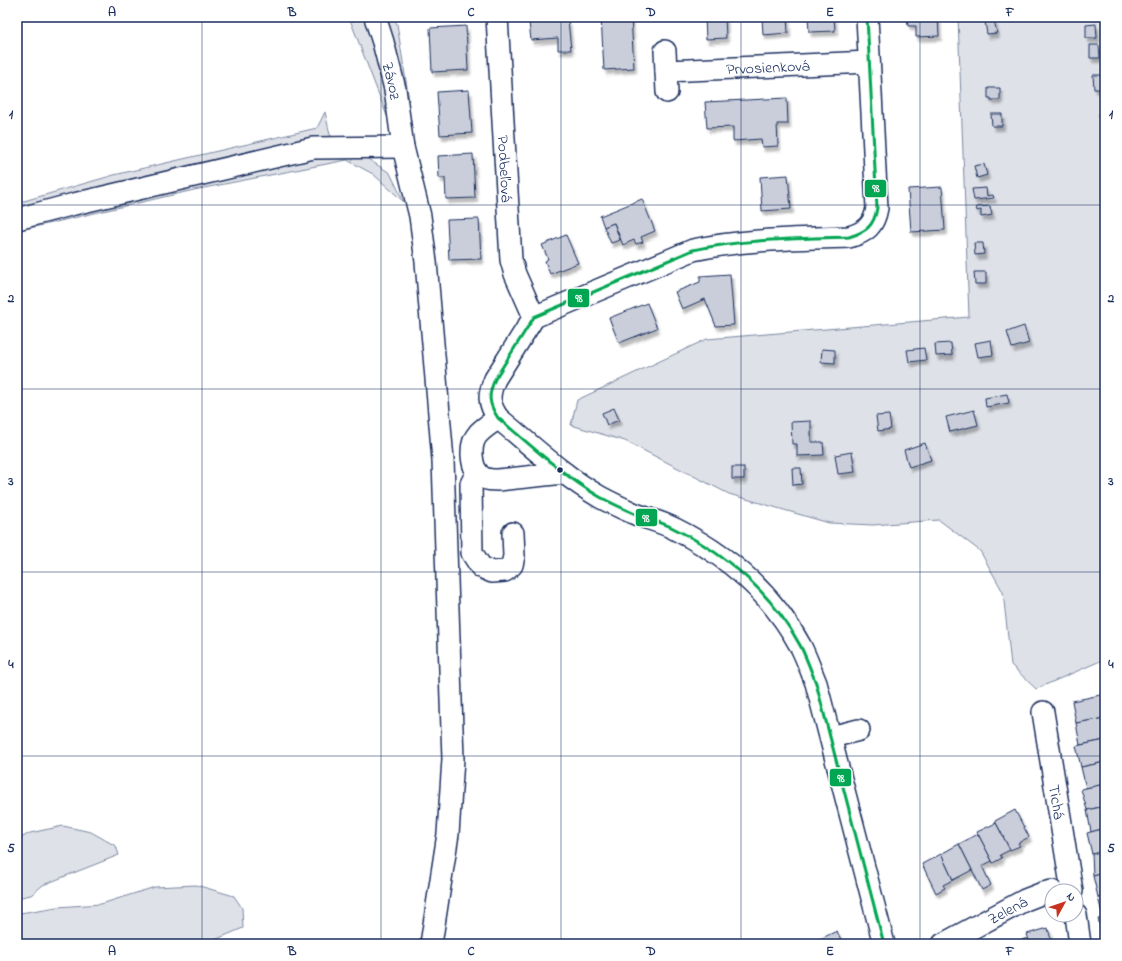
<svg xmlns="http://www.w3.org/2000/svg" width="1122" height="961" viewBox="0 0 1122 961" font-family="'Indie Flower',sans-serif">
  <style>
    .green { fill: #dee1e7; stroke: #7c88a2 }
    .building { fill: #caceda; stroke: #1b2f5e; filter: url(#shadow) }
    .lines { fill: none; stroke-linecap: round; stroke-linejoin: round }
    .minor-casing { stroke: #1b2f5e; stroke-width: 24 }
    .minor { stroke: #fff; stroke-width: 21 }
    .bus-1-casing { stroke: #fff; stroke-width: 6 }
    .bus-1 { stroke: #00a651; stroke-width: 3 }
    .grid { fill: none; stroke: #1b2f5e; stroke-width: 1; stroke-opacity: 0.55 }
    .bus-dot { fill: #1b2f5e; stroke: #fff; stroke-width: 1.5 }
    .labels { text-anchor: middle; stroke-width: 3.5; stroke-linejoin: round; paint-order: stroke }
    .street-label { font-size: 16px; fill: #1b2f5e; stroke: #fff }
    .line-badge { stroke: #fff; stroke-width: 1.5 }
    .badge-label { font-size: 11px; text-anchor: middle; font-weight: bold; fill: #fff }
    .neatline { fill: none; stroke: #1b2f5e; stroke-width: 1.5 }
    .grid-label { font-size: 13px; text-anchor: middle; font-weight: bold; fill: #1b2f5e }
  </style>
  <defs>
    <filter id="shadow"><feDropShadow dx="2.5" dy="4.5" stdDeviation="1" flood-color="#0004"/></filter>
  </defs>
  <rect width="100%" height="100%" fill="#fff"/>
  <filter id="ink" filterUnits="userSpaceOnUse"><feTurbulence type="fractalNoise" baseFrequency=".025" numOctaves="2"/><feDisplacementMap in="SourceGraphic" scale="8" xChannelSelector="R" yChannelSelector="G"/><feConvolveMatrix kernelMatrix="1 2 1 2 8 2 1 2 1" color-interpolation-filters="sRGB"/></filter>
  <g filter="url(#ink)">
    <!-- green -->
    <g class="green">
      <polygon points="349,17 393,17 397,24 409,100 387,116"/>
      <polygon points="958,17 1105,17 1105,659 1036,689 1011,665 1003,592 980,551 939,520 873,525 829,523 729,494 625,441 571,425 577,400 707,339 969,317"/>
      <polygon points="325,112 330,135 390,173 404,202 373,174 347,160 194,190 17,231 17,203 114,175 317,128"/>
      <polygon points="63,826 91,832 116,846 119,855 43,885 31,895 17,898 17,840 30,833"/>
      <polygon points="196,885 234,896 242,908 243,928 205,944 17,944 17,915 20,913 57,907 101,904 155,887"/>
    </g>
    <!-- building -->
    <g class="building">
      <polygon points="601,17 631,17 634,68 604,70"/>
      <polygon points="705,17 725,17 726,38 706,39"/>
      <polygon points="762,17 787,17 788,33 763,35"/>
      <polygon points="808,17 834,17 835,31 809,32"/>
      <polygon points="907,17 938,17 939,36 916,37 916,26 908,26"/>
      <polygon points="568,20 571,50 558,50 558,38 531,40 529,22"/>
      <polygon points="994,20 997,33 987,34 985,22"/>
      <polygon points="1096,24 1097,38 1086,38 1086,25"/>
      <polygon points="466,26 468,70 432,72 430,28"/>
      <polygon points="1090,45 1099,45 1100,58 1090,58"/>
      <polygon points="1093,75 1102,75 1102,89 1094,89"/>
      <polygon points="988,88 1000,88 1000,100 991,100 991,98 988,98"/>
      <polygon points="469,90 472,133 440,135 437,92"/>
      <polygon points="787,98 788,124 777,124 778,146 762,147 761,139 733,141 733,127 707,128 705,102"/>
      <polygon points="1105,113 1105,124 1100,125 1099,114"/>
      <polygon points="991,114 1002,114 1002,126 992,126"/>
      <polygon points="473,154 475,198 446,199 445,178 439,178 438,156"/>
      <polygon points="984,164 987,175 977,178 974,166"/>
      <polygon points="788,175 791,209 762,211 760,177"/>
      <polygon points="942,187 945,230 911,232 908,189"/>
      <polygon points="986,188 987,196 993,195 994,198 974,200 972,189"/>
      <polygon points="642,199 655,231 641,237 643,242 636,244 634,240 623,245 614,223 604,227 600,216"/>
      <polygon points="990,206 992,215 981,217 981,210 977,211 976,207"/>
      <polygon points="479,219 481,259 449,260 447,220"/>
      <polygon points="614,223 620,240 611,243 604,227"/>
      <polygon points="566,235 578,263 550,274 545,261 548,259 542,245"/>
      <polygon points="974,243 983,243 984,254 975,255"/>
      <polygon points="974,272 986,272 986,284 975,284"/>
      <polygon points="730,274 734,325 716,326 705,299 682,309 675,292 700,282 700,276"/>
      <polygon points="647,303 657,328 619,343 609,318"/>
      <polygon points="1024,326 1029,343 1012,348 1007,332"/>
      <polygon points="991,340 993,355 978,357 975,343"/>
      <polygon points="951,343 952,355 936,356 935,344"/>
      <polygon points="924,348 926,360 909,362 907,350"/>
      <polygon points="822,349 835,350 835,363 821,362"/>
      <polygon points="1007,394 1009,403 986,407 985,398"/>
      <polygon points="614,408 619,420 607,425 602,413"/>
      <polygon points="974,410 978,425 950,432 946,417"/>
      <polygon points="889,415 891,429 878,431 876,416"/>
      <polygon points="811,421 811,442 823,442 824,455 797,456 797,444 792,444 791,422"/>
      <polygon points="925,443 931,460 909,467 904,450"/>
      <polygon points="852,452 855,472 838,474 835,455"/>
      <rect x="732" y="467" width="12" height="12"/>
      <polygon points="792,468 801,468 802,484 793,485"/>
      <polygon points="1105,694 1105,718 1076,723 1072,701"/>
      <polygon points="1105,718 1105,740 1080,745 1076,723"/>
      <polygon points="1105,740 1105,762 1081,767 1076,746"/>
      <polygon points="1105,762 1105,784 1086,788 1081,767"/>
      <polygon points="1105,784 1105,806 1087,810 1081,789"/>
      <polygon points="1105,806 1105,828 1091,832 1087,810"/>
      <polygon points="1015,810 1029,837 1018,843 1020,846 1010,850 995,821"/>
      <polygon points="996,823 1010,850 1000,855 1002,858 993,863 977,832"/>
      <polygon points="1105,828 1105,851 1092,854 1087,833"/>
      <polygon points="978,834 992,861 982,866 991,885 982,890 959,844"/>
      <polygon points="959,844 972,870 953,880 941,854"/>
      <polygon points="1105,851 1105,873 1093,876 1092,854"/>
      <polygon points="941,854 953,880 943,885 945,888 936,893 922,864"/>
      <polygon points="1105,873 1105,895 1098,897 1093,876"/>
      <polygon points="1105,895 1105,918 1103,918 1098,897"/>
      <polygon points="1103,918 1105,918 1105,941 1104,941 1098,919"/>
      <polygon points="1048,928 1052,944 1030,944 1027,934"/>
      <polygon points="837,931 843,944 817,944 815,941"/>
      <polygon points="1028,938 1030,944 1007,944"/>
    </g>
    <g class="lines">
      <!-- minor casing -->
      <g class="minor-casing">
        <g id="minor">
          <path id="s1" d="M375,17L383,42L395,89L403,147L420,216L426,262L443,460L453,759L448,834L431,944"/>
          <path id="s2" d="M497,17L511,260L515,274L534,317"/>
          <path d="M867,17L877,208C874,226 866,232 849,237C797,239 744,239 693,250L534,317L495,379C488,395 488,403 498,418C531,445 563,476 600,497C611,503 622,508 633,513C647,519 662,522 675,529C729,556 772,593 801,647C807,659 811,671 816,683L884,944"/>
          <polyline points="665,51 667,92"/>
          <path id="s3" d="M666,71L869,62"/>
          <polyline points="17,219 74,204 313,148 403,147"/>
          <path d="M498,418C492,423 483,428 478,434C469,444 470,469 482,477C487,480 492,480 498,480L564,473"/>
          <polyline points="477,472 471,484 472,553 481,567 492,572 505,571 512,565 514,556 513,533"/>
          <path id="s4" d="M1043,712L1072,891"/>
          <polyline points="831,737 859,730"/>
          <polyline points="1076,915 1080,944"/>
          <path id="s5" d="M943,944L1025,900L1043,893L1052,891"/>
        </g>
      </g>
      <!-- minor -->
      <use href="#minor" class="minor"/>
      <!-- bus-1 casing -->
      <g class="bus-1-casing">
        <path id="bus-1" d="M867,17L877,208C874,226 866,232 849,237C797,239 744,239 693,250L534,317L495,379C488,395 488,403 498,418C531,445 563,476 600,497C611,503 622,508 633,513C647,519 662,522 675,529C729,556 772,593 801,647C807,659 811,671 816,683L884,944"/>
      </g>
      <!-- bus-1 -->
      <use href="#bus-1" class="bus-1"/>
    </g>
  </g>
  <!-- grid -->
  <path class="grid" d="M202,17V944M381,17V944M561,17V944M741,17V944M920,17V944M17,205H1105M17,389H1105M17,572H1105M17,756H1105"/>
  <!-- markers -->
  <circle class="bus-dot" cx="560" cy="470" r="3.5"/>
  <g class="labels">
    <!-- street labels -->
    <g class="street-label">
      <text dy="6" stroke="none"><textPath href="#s3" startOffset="102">Prvosienková</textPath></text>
      <text dy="6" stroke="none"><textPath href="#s1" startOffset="66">Závoz</textPath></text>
      <text dy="6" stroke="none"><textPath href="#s2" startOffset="152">Podbeľová</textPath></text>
      <text dy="6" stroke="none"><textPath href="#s4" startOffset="91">Tichá</textPath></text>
      <text dy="6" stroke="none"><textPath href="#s5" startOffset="73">Zelená</textPath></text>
    </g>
  </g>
  <g class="line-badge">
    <rect x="864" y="179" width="23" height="19" rx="4" fill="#00a651"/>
    <rect x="567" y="288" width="23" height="20" rx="4" fill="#00a651"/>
    <rect x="635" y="508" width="23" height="19" rx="4" fill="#00a651"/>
    <rect x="829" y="768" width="23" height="19" rx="4" fill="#00a651"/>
  </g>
  <g class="badge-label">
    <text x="876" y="192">98</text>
    <text x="579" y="302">98</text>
    <text x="646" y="522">98</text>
    <text x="841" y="782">98</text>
  </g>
  <!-- margin -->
  <rect width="1122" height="961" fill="none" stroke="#fff" stroke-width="44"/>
  <!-- north arrow -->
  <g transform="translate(1064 903) rotate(50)"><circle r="19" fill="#ffffff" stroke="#a4acbf"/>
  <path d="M0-3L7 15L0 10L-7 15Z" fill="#c8321e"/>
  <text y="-6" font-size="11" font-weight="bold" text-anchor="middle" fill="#1b2f5e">N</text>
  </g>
  <rect x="22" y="22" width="1078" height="917" class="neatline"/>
  <g class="grid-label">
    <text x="112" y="16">A</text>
    <text x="292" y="16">B</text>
    <text x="471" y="16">C</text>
    <text x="651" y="16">D</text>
    <text x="830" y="16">E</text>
    <text x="1010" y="16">F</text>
    <text x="11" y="118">1</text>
    <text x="1111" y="118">1</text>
    <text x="11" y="302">2</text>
    <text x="1111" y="302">2</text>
    <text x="11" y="485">3</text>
    <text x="1111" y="485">3</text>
    <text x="11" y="668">4</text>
    <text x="1111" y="668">4</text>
    <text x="11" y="852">5</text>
    <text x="1111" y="852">5</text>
    <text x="112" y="955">A</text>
    <text x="292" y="955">B</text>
    <text x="471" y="955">C</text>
    <text x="651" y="955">D</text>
    <text x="830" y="955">E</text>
    <text x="1010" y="955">F</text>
  </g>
</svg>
